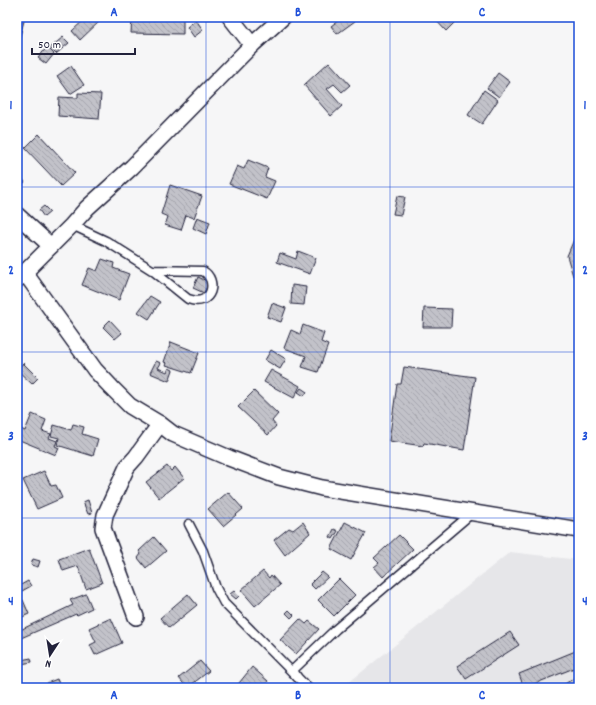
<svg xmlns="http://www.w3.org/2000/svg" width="596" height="705" viewBox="0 0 596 705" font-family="Dekko,sans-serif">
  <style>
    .built { fill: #e6e6e9 }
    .building { fill: url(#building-back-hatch); stroke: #22223b }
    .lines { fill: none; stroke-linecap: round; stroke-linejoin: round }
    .service-casing { stroke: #22223b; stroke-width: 11 }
    .minor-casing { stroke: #22223b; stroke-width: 18 }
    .service { stroke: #fff; stroke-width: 8 }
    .minor { stroke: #fff; stroke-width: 15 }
    .grid { fill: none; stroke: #1d4ed8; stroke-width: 1; stroke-opacity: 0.55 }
    .neatline { fill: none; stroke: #1d4ed8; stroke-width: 1.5 }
    .grid-label { font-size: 13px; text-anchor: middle; font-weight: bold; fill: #1d4ed8 }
  </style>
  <defs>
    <pattern id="building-back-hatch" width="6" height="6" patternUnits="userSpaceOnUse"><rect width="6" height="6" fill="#c2c2c9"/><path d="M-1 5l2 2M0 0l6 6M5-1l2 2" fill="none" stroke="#a6a6ae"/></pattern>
  </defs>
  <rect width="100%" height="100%" fill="#f6f6f7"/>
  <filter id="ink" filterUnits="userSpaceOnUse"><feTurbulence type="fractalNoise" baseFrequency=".025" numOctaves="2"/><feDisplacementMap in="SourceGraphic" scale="8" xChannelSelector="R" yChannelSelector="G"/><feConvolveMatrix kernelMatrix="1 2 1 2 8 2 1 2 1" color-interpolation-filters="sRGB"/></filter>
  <g filter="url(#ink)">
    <!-- built -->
    <polygon class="built" points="510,552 579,560 579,688 342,688"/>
    <!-- building -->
    <g class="building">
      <polygon points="87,17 98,17 101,20 80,40 72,31"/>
      <polygon points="132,17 183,17 183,34 131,33"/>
      <polygon points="343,17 351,17 355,21 337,34 331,26"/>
      <polygon points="433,17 456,17 458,19 446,31"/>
      <polygon points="17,19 24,21 19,40 17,39"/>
      <polygon points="196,20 203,30 194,37 187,27"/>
      <polygon points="63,37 69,43 56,54 50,48"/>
      <polygon points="47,47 54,54 46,64 38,58"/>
      <polygon points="329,62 350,85 342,92 334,84 327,89 342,106 331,116 304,85"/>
      <polygon points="71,66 84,85 70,94 57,76"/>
      <polygon points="498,73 510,82 499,97 487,88"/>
      <polygon points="484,90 498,100 482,124 468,115"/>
      <polygon points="78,93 101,94 99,119 58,116 59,97 78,98"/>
      <polygon points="39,134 75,173 61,186 25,148"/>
      <polygon points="248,160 268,168 265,177 275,181 267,199 229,184 237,166 244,169"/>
      <polygon points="17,173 25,182 18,188 17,187"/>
      <polygon points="170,185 202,196 194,218 186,215 181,230 165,225 168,217 161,214"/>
      <polygon points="397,196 405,197 401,215 393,214"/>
      <polygon points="44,206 50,212 44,217 39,210"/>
      <polygon points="197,217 210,222 206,234 193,228"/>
      <polygon points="579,235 579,280 573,276 567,256 575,237"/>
      <polygon points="298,251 316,258 310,274 277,262 280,253 296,259"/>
      <polygon points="102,259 114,263 113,268 129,274 119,300 82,285 89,268 97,271"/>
      <polygon points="198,277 209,282 204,293 193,288"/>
      <polygon points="292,285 306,287 304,305 291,304"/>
      <polygon points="150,296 160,302 149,319 138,312"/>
      <polygon points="272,303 286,308 281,322 267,317"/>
      <polygon points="424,308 452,309 451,327 423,327"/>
      <polygon points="110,320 122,333 115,339 103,327"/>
      <polygon points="303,325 324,333 321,342 328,345 318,372 302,367 306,356 284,348 291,330 300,334"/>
      <polygon points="171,342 199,353 191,373 166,365 167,363 164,362"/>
      <polygon points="271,350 286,359 280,369 265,360"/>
      <polygon points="156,361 161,363 158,368 167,372 169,368 173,370 169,381 150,373"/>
      <polygon points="23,363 38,378 32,384 17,370"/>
      <polygon points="404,367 475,377 464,450 424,443 423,446 389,441 397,384 401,384"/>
      <polygon points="271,370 300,386 294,398 264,382"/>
      <polygon points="301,388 307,392 304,396 298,392"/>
      <polygon points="254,391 278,414 272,421 276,426 268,435 238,407"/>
      <polygon points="32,414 46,420 42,431 51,434 49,438 57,441 55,446 59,448 56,455 17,439 17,427 25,431"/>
      <polygon points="73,424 84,427 82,434 98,439 93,456 57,445 59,438 51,436 54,425 71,430"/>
      <polygon points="167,466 171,471 175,467 184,478 159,498 146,482"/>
      <polygon points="44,471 51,486 56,485 62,498 37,509 23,480"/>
      <polygon points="228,492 243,509 223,526 208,509"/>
      <polygon points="88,500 92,513 88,514 83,502"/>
      <polygon points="303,522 310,533 285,555 274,540 289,528 293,530"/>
      <polygon points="345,522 366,533 351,560 331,549"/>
      <polygon points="334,529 338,531 333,539 330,537"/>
      <polygon points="399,535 413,549 383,577 374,567 379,563 374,558"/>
      <polygon points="154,537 166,551 146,568 138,558 141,554 139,551"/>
      <polygon points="89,548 102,583 86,589 78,566 63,571 59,559"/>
      <polygon points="33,559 40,561 38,567 31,565"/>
      <polygon points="263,571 269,578 271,575 280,585 255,606 241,590"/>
      <polygon points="322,572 328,577 315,589 310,584"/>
      <polygon points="339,579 355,595 334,616 318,600"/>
      <polygon points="28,581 31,586 22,591 19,586"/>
      <polygon points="234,591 239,596 236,599 230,594"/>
      <polygon points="86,594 92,608 77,615 76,614 21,638 18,631 73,605 70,600"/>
      <polygon points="188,594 197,605 169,628 160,618"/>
      <polygon points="23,600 29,614 18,619 17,602"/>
      <polygon points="289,610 294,615 291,618 286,613"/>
      <polygon points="111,618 122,643 95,655 90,645 96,642 89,628"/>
      <polygon points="300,619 306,624 309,621 319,629 296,654 280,640"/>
      <polygon points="510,632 519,645 466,679 457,666"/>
      <polygon points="578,650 579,666 524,688 519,674"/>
      <polygon points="31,658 32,662 21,664 21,660"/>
      <polygon points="200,661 209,671 187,688 179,678"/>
      <polygon points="252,667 268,681 263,688 235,688"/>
      <polygon points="579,675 579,688 560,688 560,687"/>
      <polygon points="57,679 60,686 54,688 49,688 47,683"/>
    </g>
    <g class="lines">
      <!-- service casing -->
      <g class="service-casing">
        <g id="service">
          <path d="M72,225L106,241L152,270L188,299C213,308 218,279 203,271L152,270"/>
          <polyline points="189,524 203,551 216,588 224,603 308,688"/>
          <polyline points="297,677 293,670 336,629 472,513"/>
        </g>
      </g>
      <!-- minor casing -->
      <g class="minor-casing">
        <g id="minor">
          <polyline points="230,17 252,45"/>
          <polyline points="17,215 51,246"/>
          <polyline points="25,273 95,370 112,388 130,406 160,424 173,434 229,458 279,477 322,488 579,530"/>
          <polyline points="18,279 72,225 87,208 132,167 252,45 283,17"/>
          <polyline points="136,617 103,528 105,515 127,467 136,457 160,424"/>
        </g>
      </g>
      <!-- service -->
      <use href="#service" class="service"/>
      <!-- minor -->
      <use href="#minor" class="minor"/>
    </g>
  </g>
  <!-- grid -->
  <path class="grid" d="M206,17V688M390,17V688M17,187H579M17,352H579M17,518H579"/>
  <!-- margin -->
  <rect width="596" height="705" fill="none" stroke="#fff" stroke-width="44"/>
  <!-- north arrow -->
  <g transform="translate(50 655) rotate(192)" stroke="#ffffff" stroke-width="3" paint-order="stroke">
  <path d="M0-3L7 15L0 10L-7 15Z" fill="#22223b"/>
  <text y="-6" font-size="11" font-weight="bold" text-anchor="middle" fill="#22223b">N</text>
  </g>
  <!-- scale -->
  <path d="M32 48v6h103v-6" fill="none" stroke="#22223b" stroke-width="2"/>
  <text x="38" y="48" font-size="12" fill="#22223b" stroke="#ffffff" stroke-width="3" paint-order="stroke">50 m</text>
  <rect x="22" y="22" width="552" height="661" class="neatline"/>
  <g class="grid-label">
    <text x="114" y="16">A</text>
    <text x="298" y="16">B</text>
    <text x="482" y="16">C</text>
    <text x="11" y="109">1</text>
    <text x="585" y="109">1</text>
    <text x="11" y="274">2</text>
    <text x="585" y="274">2</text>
    <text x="11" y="440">3</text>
    <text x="585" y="440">3</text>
    <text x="11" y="605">4</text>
    <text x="585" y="605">4</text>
    <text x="114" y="699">A</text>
    <text x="298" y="699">B</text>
    <text x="482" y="699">C</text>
  </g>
</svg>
